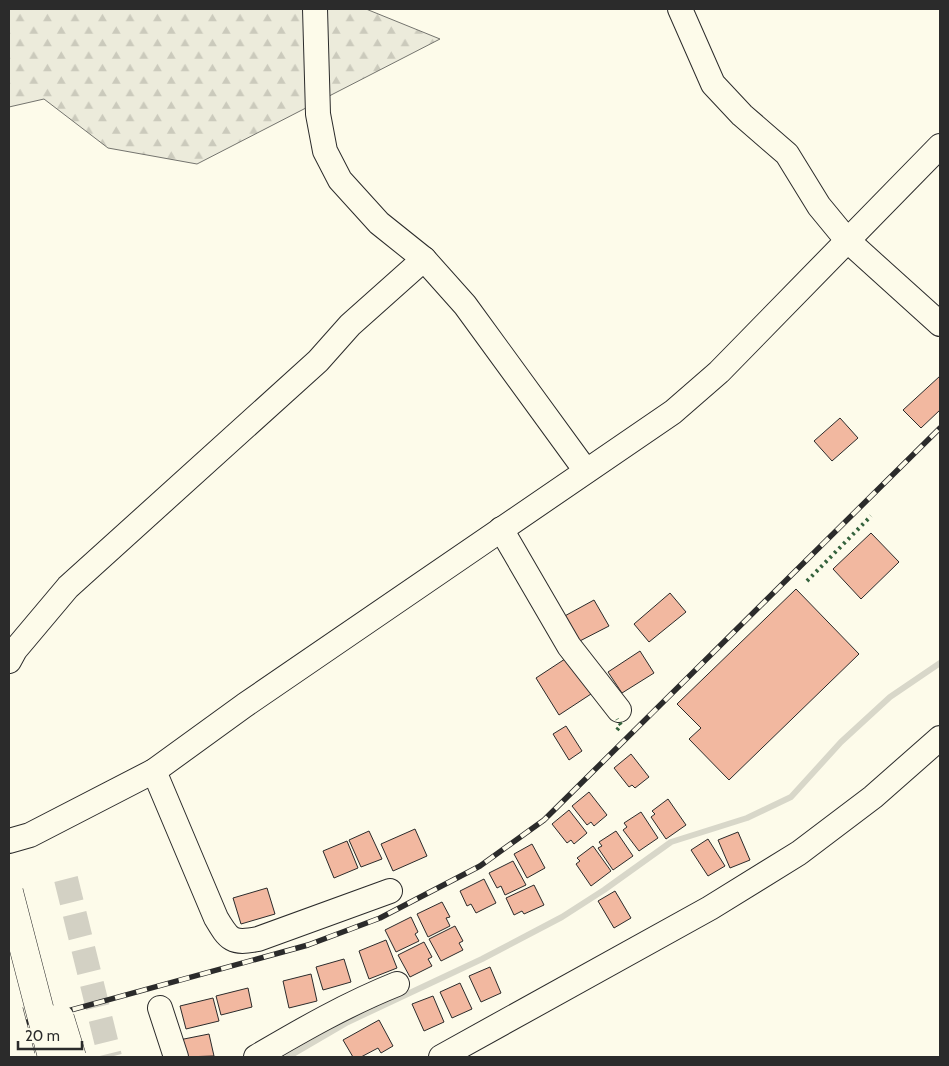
<svg xmlns="http://www.w3.org/2000/svg" width="949" height="1066" viewBox="0 0 949 1066" font-family="Cabin,sans-serif">
  <style>
    .forest { fill: url(#forest-firs); stroke: #74746e }
    .lines { fill: none; stroke-linecap: round; stroke-linejoin: round }
    .stream { stroke: #d8d7c9; stroke-width: 6 }
    .building { fill: #f2b8a0; stroke: #2b2b2b }
    .minor-tunnel { stroke: #d3d1c4; stroke-width: 24; stroke-dasharray: 24 12; stroke-linecap: butt }
    .minor-casing { stroke: #2b2b2b; stroke-width: 26 }
    .minor { stroke: #fdfbea; stroke-width: 24 }
    .rail-casing { stroke: #2b2b2b; stroke-width: 5.5 }
    .rail { stroke: #fdfbea; stroke-width: 4; stroke-dasharray: 11; stroke-linecap: butt }
    .highway-bridge-casing { stroke: #2b2b2b; stroke-width: 29; stroke-linecap: butt }
    .highway-bridge { stroke: #fdfbea; stroke-width: 28 }
    .hedge { stroke: #34623c; stroke-width: 4; stroke-dasharray: 2.5 4; stroke-linecap: butt }
  </style>
  <defs>
    <pattern id="forest-firs" width="22" height="20" patternUnits="userSpaceOnUse" patternTransform="scale(1.25)"><rect width="22" height="20" fill="#ecebdb"/><path d="M5 1l3.5 6h-7zM16 11l3.5 6h-7z" fill="#cbcabc"/></pattern>
  </defs>
  <rect width="100%" height="100%" fill="#fdfbea"/>
  <!-- forest -->
  <polygon class="forest" points="9,9 366,9 440,39 197,164 108,148 44,99 9,107"/>
  <g class="lines">
    <!-- stream -->
    <polyline class="stream" points="288,1057 348,1022 482,959 562,917 604,890 671,842 747,818 791,797 841,742 890,697 940,663"/>
  </g>
  <!-- building -->
  <g class="building">
    <polygon points="940,376 940,410 921,428 903,410"/>
    <polygon points="840,418 858,438 832,461 814,441"/>
    <polygon points="871,533 899,562 861,599 833,569"/>
    <polygon points="796,589 859,654 729,780 689,739 701,728 677,704"/>
    <polygon points="670,593 686,612 649,642 634,624"/>
    <polygon points="594,600 609,626 574,644 561,618"/>
    <polygon points="640,651 654,673 622,693 608,672"/>
    <polygon points="568,657 591,694 559,715 536,678"/>
    <polygon points="566,726 582,751 569,760 553,734"/>
    <polygon points="631,754 649,777 635,788 632,785 629,787 614,768"/>
    <polygon points="589,792 607,815 594,826 591,822 587,825 572,806"/>
    <polygon points="668,799 686,825 666,839 651,817 655,814 652,811"/>
    <polygon points="569,810 587,833 574,844 571,840 567,843 552,824"/>
    <polygon points="641,812 658,838 639,851 623,830 627,827 624,823"/>
    <polygon points="415,829 427,856 393,871 381,844"/>
    <polygon points="369,831 382,859 361,867 349,840"/>
    <polygon points="616,831 633,856 613,870 598,848 602,846 599,842"/>
    <polygon points="738,832 750,860 730,868 718,840"/>
    <polygon points="708,839 725,866 708,876 691,850"/>
    <polygon points="347,841 358,868 334,878 323,851"/>
    <polygon points="532,844 545,868 527,878 514,854"/>
    <polygon points="593,846 611,871 591,886 576,864 580,861 577,858"/>
    <polygon points="513,861 526,885 505,895 501,886 497,888 489,873"/>
    <polygon points="484,879 496,903 476,913 471,904 467,906 460,891"/>
    <polygon points="534,885 544,905 524,914 522,911 514,915 506,898"/>
    <polygon points="267,888 275,914 241,924 233,898"/>
    <polygon points="615,891 631,918 614,928 598,901"/>
    <polygon points="442,902 450,917 446,918 450,926 428,937 417,914"/>
    <polygon points="411,917 418,932 415,934 419,941 396,952 385,930"/>
    <polygon points="455,926 463,941 459,943 463,950 441,961 429,939"/>
    <polygon points="386,940 397,968 369,979 359,951"/>
    <polygon points="424,942 432,957 428,959 432,966 410,977 398,955"/>
    <polygon points="344,959 351,982 323,990 316,967"/>
    <polygon points="490,967 501,993 481,1002 469,976"/>
    <polygon points="311,974 317,1001 289,1008 283,981"/>
    <polygon points="460,983 472,1009 452,1018 440,992"/>
    <polygon points="248,988 252,1007 221,1015 216,996"/>
    <polygon points="433,996 444,1022 424,1031 412,1004"/>
    <polygon points="213,998 219,1021 186,1029 180,1006"/>
    <polygon points="379,1020 393,1046 381,1053 378,1048 361,1057 353,1057 343,1040"/>
    <polygon points="209,1034 214,1056 183,1057 179,1040"/>
  </g>
  <g class="lines">
    <!-- minor-tunnel -->
    <polyline class="minor-tunnel" points="66,879 110,1057"/>
    <!-- minor casing -->
    <g class="minor-casing">
      <g id="minor">
        <polyline points="315,9 318,114 325,151 340,180 379,223 424,259 465,305 586,471"/>
        <polyline points="680,9 713,84 742,115 787,154 819,206 847,240 940,324"/>
        <polyline points="501,529 569,646 619,710"/>
        <polyline points="9,661 15,650 68,587 318,361 350,325 424,259"/>
        <path d="M154,771L216,918C229,940 232,944 258,939L390,891"/>
        <polyline points="9,841 30,835 154,771 245,705 673,412 719,372 940,146"/>
        <polyline points="160,1008 176,1057"/>
        <path d="M256,1057C302,1030 347,1004 397,984"/>
        <polyline points="441,1057 710,908 799,853 873,797 940,738"/>
      </g>
    </g>
    <!-- minor -->
    <use href="#minor" class="minor"/>
    <!-- rail casing -->
    <g class="rail-casing">
      <polyline id="rail" points="9,1027 308,945 380,918 480,866 544,820 940,428"/>
    </g>
    <!-- rail -->
    <use href="#rail" class="rail"/>
    <!-- highway-bridge casing -->
    <g class="highway-bridge-casing">
      <g id="highway-bridge">
        <polyline points="9,892 52,1057"/>
        <polyline points="9,1011 21,1057"/>
        <polyline points="60,1018 72,1057"/>
      </g>
    </g>
    <!-- highway-bridge -->
    <use href="#highway-bridge" class="highway-bridge"/>
    <!-- hedge -->
    <g class="hedge">
      <polyline points="807,581 871,516"/>
      <polyline points="617,730 621,725 617,719"/>
    </g>
  </g>
  <!-- border -->
  <rect width="949" height="1066" fill="none" stroke="#2b2b2b" stroke-width="20"/>
  <!-- scale -->
  <path d="M18 1041v8h64v-8" fill="none" stroke="#2b2b2b" stroke-width="2.5"/>
  <text x="25" y="1041" font-size="15" fill="#2b2b2b" stroke="#fdfbea" stroke-width="4" paint-order="stroke">20 m</text>
</svg>
